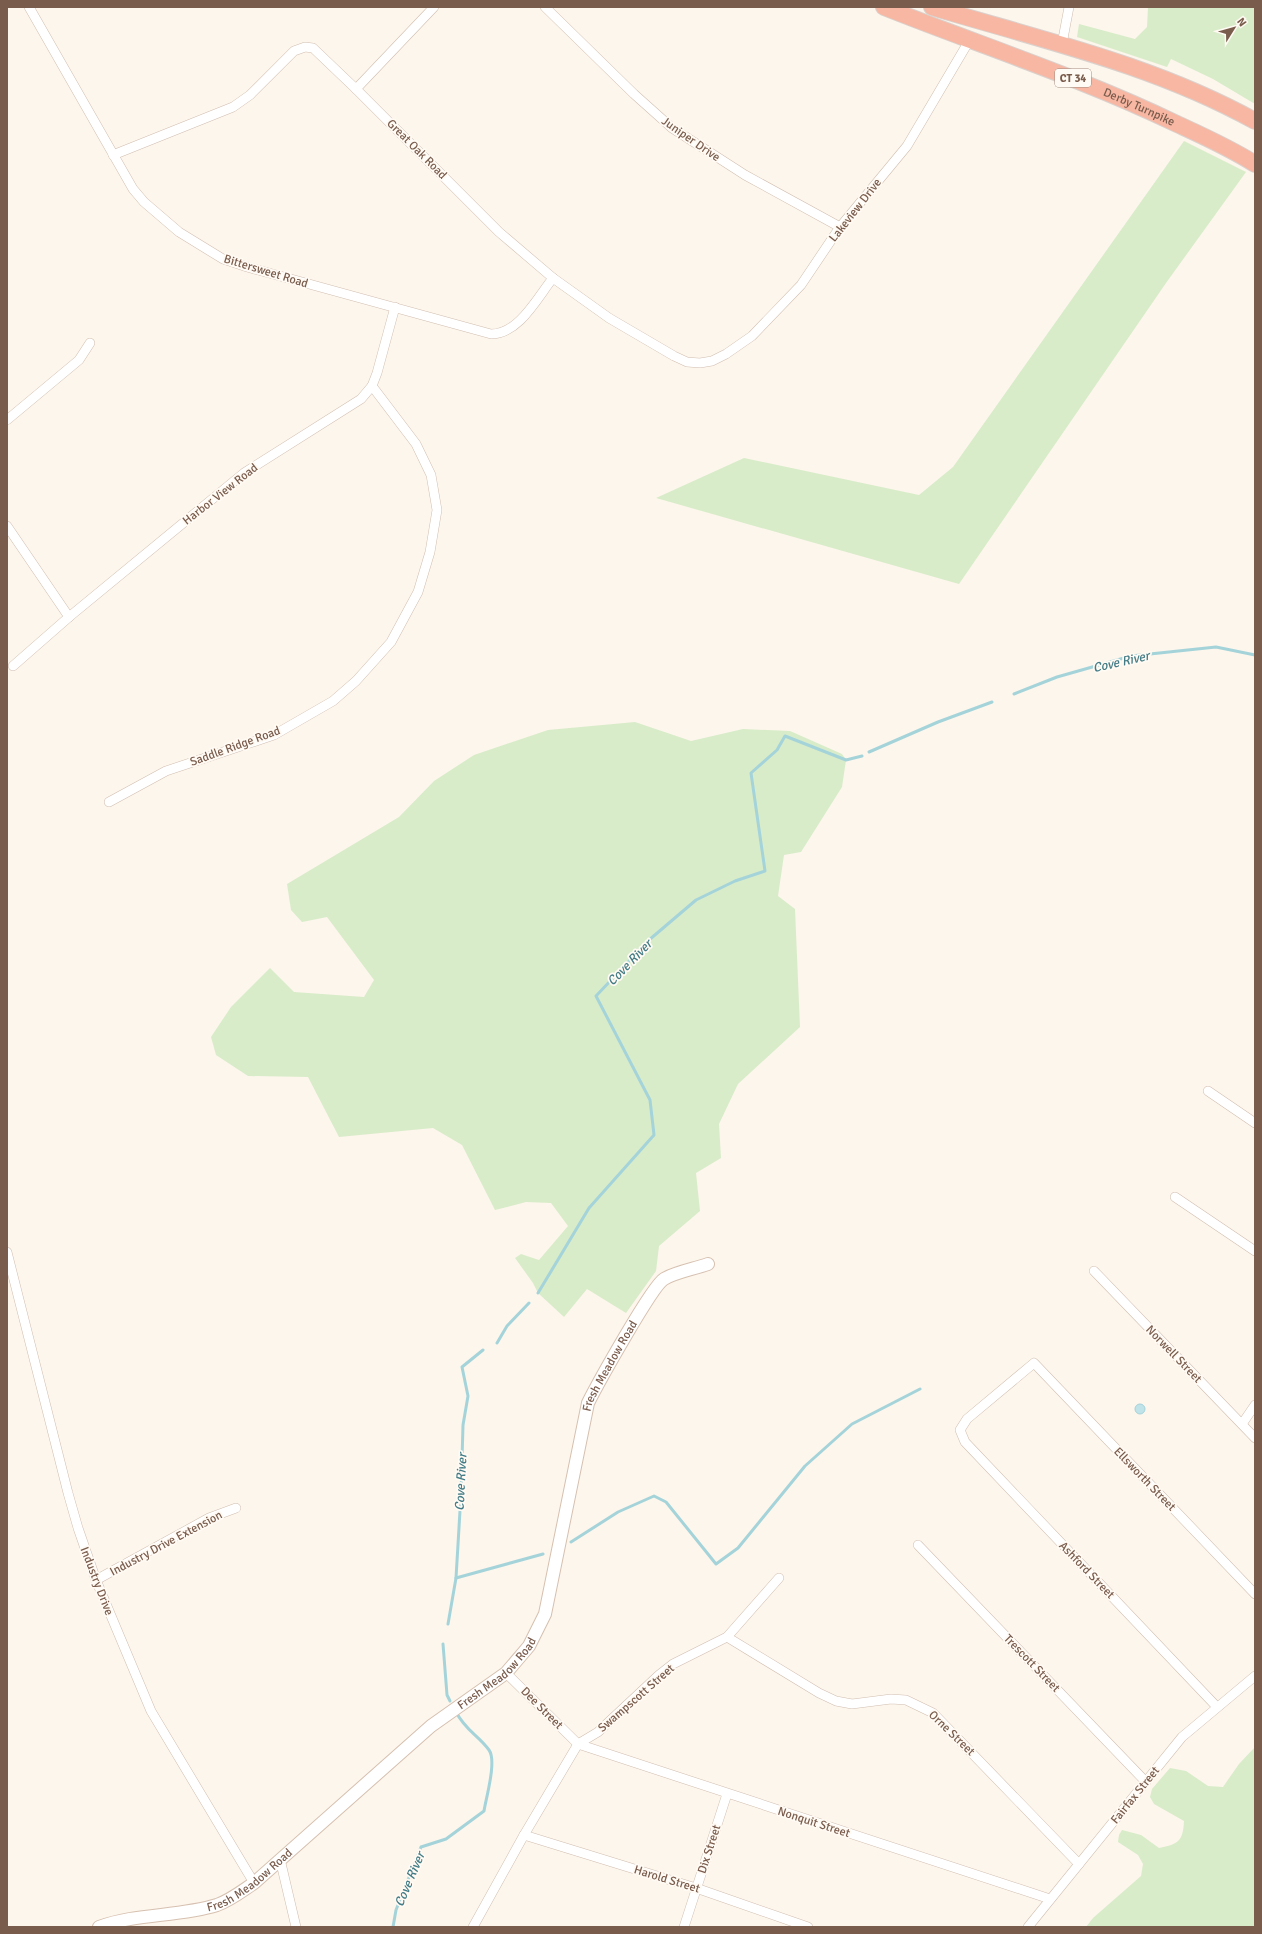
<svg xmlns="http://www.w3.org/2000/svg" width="1262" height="1934" viewBox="0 0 1262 1934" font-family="Signika,sans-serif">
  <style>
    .green { fill: #d8ecc9 }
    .water { fill: #bfe3e8; stroke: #a5d3da }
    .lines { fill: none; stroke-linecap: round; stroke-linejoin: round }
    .stream { stroke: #a5d3da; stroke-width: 3 }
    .street-casing { stroke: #d1beb0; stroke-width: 10 }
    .secondary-casing { stroke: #d6c0b0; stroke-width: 14 }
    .highway-casing { stroke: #dad1cd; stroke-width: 18 }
    .street { stroke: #fff; stroke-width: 9 }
    .secondary { stroke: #fff; stroke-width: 12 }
    .highway { stroke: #f7b7a3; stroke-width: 16 }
    .labels { text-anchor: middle; stroke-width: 3.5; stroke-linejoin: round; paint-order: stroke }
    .shield { fill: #fffaf3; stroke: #a28b7f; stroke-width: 1 }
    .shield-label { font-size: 11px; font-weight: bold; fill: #7a5c4d }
    .street-label { font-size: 12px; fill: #7a5c4d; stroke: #fffaf3 }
    .water-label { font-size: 13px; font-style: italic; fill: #437c86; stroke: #fffaf3 }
  </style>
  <rect width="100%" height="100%" fill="#fdf6ec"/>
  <!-- green -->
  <g class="green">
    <polygon points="1148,7 1255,7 1255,104 1213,79 1171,59 1167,67 1077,37 1079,24 1135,39 1147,27"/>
    <polygon points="1184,141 1246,172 1166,283 959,584 656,498 744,458 919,495 953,467"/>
    <polygon points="635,722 691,741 743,729 790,731 842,754 846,760 842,787 801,852 784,855 778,896 795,909 800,1027 738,1084 719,1124 721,1158 696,1173 700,1211 659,1246 656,1271 626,1313 587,1289 564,1317 538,1293 533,1283 515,1258 521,1254 539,1260 568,1226 551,1203 526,1202 495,1210 462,1145 433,1128 339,1137 308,1077 248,1076 216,1055 211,1037 231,1007 270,968 294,992 364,997 374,980 327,917 302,922 291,910 287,884 399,817 434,781 474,755 548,730"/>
    <path d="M1255,1747V1927H1086L1093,1918L1141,1876L1143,1864L1138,1855L1118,1842L1119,1835L1122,1830L1141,1835L1159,1848C1179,1844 1183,1841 1184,1821L1154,1804L1150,1797L1152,1789L1170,1768L1186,1771L1208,1786L1223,1787L1239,1764Z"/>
  </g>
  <!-- water -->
  <circle class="water" cx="1140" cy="1409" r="5"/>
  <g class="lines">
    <!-- stream -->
    <g class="stream">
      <polyline points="1014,694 1057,677 1131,656 1216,647 1255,655"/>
      <polyline points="869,752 938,722 992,702"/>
      <polyline points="538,1293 589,1208 654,1135 650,1100 596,996 649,940 696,900 735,881 765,871 751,773 777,750 785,736 846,760 862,756"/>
      <polyline points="497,1343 507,1326 529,1303"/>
      <polyline points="571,1542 618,1512 654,1496 666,1502 716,1564 738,1548 805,1466 852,1424 920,1389"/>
      <polyline points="456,1578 543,1554"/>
      <polyline points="448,1624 456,1578 461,1494 463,1425 468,1396 462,1367 483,1350"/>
      <polyline points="443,1644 447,1695 450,1701"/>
      <path d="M393,1927L396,1910L421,1847L446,1839L484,1811C486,1798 497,1761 489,1750C478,1735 466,1731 456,1712"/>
    </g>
    <!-- street casing -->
    <g class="street-casing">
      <g id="street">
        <path d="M29,7L133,189L144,202L179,232L223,259L247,267L491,334C519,334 537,298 553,278"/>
        <polyline points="545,7 634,94 672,128 745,175 840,227"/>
        <polyline points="1062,44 1069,7"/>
        <polyline points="356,89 434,7"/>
        <polyline points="113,155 233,107 250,95 294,51 305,47 313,48 356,89 499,232 553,278 609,318 674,356 687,362 700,363 712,361 726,354 752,336 801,285 840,227 907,146 969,41"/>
        <polyline points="7,420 79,360 90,343"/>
        <polyline points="7,526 69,617"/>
        <polyline points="13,666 69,617 244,473 361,399 372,386 377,373 395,307"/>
        <polyline points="109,802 166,771 274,735 333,701 356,681 391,642 418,592 430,552 437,510 431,475 416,444 372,386"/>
        <polyline points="1208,1091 1255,1123"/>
        <polyline points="1175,1197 1255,1251"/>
        <polyline points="7,1252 68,1493 78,1528 96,1580 151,1711 254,1883"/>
        <polyline points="1094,1271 1255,1438"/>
        <polyline points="1242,1424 1255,1405"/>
        <polyline points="918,1545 1146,1782"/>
        <polyline points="96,1580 209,1518 236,1508"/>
        <polyline points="727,1637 819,1693 836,1701 852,1704 891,1699 906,1700 933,1713 1079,1864"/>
        <polyline points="506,1673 578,1744 1050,1899"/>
        <polyline points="1217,1707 965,1442 960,1430 967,1419 1034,1363 1255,1594"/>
        <polyline points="524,1835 696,1888 808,1927"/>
        <polyline points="280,1859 296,1927"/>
        <polyline points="473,1927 524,1835 578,1744 598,1732 659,1675 673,1664 727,1637 779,1578"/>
        <polyline points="684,1927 727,1794"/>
        <polyline points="1028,1927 1182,1737 1255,1676"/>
      </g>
    </g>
    <!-- secondary casing -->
    <g class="secondary-casing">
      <g id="secondary">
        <path id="s1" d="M99,1927C137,1913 178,1917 217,1905C231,1900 242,1891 254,1883L431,1726L506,1673L529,1646L545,1614L588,1403C597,1385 652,1286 664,1279C676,1272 694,1269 708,1264"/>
      </g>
    </g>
    <!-- highway casing -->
    <g class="highway-casing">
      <g id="highway">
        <path id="s2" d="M884,7C982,46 1082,78 1177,124C1203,136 1230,148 1255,164"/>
        <path d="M932,7C1042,40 1154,65 1255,121"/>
      </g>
    </g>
    <!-- street -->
    <use href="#street" class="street"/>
    <!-- secondary -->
    <use href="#secondary" class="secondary"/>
    <!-- highway -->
    <use href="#highway" class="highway"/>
  </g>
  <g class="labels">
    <!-- shield labels -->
    <rect class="shield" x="1055" y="69" width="36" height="18" rx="3"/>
    <g class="shield-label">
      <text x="1073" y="82">CT 34</text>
    </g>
    <!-- street labels -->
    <g class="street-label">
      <text dy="4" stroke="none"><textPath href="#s2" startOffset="274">Derby Turnpike</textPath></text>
      <text transform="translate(691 139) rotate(35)" y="4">Juniper Drive</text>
      <text transform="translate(417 149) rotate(45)" y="4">Great Oak Road</text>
      <text transform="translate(855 210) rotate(-52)" y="4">Lakeview Drive</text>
      <text transform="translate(266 271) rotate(17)" y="4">Bittersweet Road</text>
      <text transform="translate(220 494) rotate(-38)" y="4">Harbor View Road</text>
      <text transform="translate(235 746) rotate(-20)" y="4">Saddle Ridge Road</text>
      <text transform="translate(1174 1354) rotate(46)" y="4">Norwell Street</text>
      <text dy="4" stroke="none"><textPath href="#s1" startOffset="821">Fresh Meadow Road</textPath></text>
      <text transform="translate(1145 1479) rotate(46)" y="4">Ellsworth Street</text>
      <text transform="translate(166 1543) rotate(-28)" y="4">Industry Drive Extension</text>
      <text transform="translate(1087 1570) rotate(46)" y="4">Ashford Street</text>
      <text transform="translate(97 1581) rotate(69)" y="4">Industry Drive</text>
      <text transform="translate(1032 1663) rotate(46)" y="4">Trescott Street</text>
      <text dy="4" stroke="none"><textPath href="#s1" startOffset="485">Fresh Meadow Road</textPath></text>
      <text transform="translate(636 1698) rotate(-41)" y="4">Swampscott Street</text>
      <text transform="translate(542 1708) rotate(45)" y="4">Dee Street</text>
      <text transform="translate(952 1733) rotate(44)" y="4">Orne Street</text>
      <text transform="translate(1135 1795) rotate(-51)" y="4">Fairfax Street</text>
      <text transform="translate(814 1822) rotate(18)" y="4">Nonquit Street</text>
      <text transform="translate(709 1849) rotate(-72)" y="4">Dix Street</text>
      <text dy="4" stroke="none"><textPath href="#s1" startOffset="161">Fresh Meadow Road</textPath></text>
      <text transform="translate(667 1879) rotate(17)" y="4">Harold Street</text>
    </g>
    <!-- water labels -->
    <g class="water-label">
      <text transform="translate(1121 661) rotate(-13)" y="5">Cove River</text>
      <text transform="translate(629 962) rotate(-46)" y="5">Cove River</text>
      <text transform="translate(460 1482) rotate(-87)" y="5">Cove River</text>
      <text transform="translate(409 1879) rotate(-67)" y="5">Cove River</text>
    </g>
  </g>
  <!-- border -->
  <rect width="1262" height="1934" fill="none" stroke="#7a5c4d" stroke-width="16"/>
  <!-- north arrow -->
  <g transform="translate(1234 28) rotate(53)" stroke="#fffaf3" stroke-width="3" paint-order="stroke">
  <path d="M0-3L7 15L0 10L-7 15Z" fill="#7a5c4d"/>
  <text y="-6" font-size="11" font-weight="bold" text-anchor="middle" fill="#7a5c4d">N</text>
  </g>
</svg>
